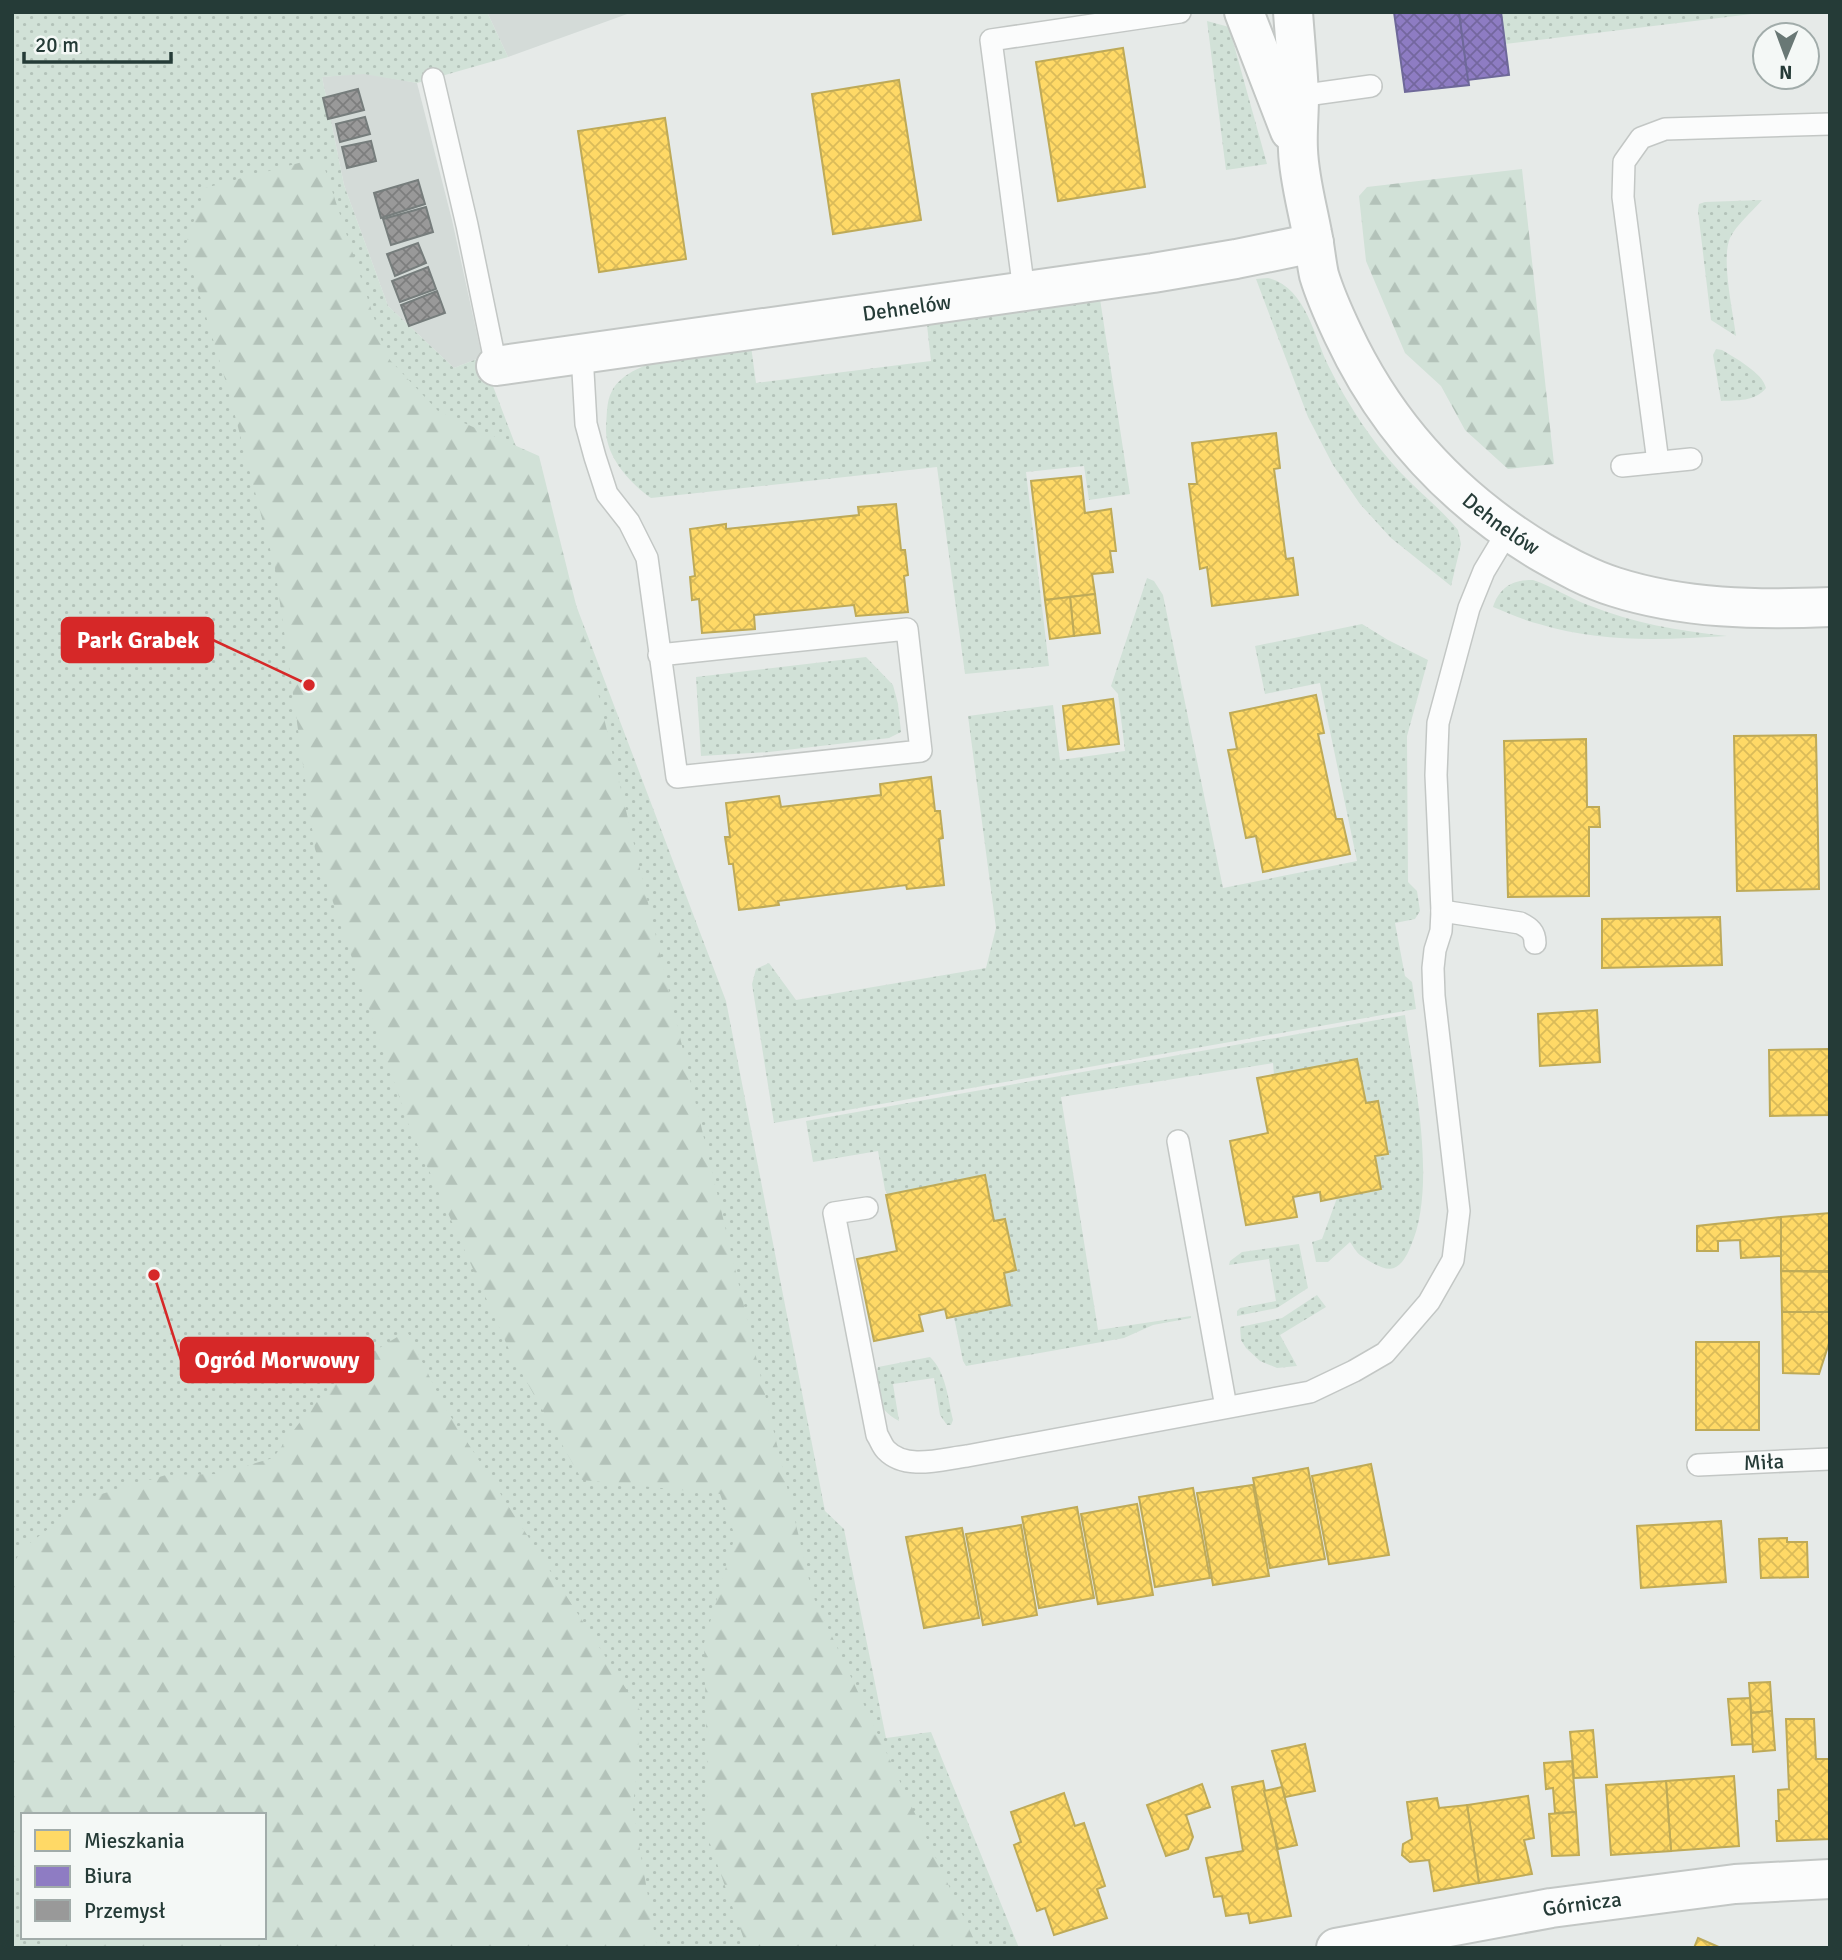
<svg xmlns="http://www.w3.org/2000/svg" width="1842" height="1960" viewBox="0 0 1842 1960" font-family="Signika,sans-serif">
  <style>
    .built { fill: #d4dbd8 }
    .green { fill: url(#green-dots); fill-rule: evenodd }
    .forest { fill: url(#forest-firs) }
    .homes { fill: url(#homes-cross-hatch); stroke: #beaa58; stroke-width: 2 }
    .offices { fill: url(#offices-cross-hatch); stroke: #6e6899; stroke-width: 2 }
    .industry { fill: url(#industry-cross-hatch); stroke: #767d7c; stroke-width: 2 }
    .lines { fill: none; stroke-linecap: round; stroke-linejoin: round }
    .service-casing { stroke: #c3c7c5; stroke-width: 24 }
    .minor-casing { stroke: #c3c7c5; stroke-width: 42 }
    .tertiary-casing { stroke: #c3c7c5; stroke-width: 42 }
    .service { stroke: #fbfcfc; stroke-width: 21 }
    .minor { stroke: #fbfcfc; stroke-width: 38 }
    .tertiary { stroke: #fbfcfc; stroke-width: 38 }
    .labels { text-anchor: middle; stroke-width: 7; stroke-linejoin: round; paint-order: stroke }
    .street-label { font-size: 21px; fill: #253b37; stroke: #f4f8f6 }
    .leader { fill: none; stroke: #d62828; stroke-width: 2.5 }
    .callout-dot { fill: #d62828; stroke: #f4f8f6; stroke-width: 2.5 }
    .callout { fill: #d62828; stroke: #d62828; stroke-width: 2.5 }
    .callout-label { font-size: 23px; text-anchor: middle; font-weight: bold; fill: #fff }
  </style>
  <defs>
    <pattern id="green-dots" width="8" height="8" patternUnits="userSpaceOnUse" patternTransform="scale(1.75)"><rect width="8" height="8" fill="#d1e1d7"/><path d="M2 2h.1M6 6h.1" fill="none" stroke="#b3c2b9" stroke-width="1.8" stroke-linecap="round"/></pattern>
    <pattern id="forest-firs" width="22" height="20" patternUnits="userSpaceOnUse" patternTransform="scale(1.75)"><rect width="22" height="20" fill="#d1e1d7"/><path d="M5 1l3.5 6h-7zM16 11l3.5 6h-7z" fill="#b3c2b9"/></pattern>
    <pattern id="homes-cross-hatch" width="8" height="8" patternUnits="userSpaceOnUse" patternTransform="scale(1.75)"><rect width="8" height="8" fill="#ffd966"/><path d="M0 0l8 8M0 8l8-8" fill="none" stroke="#dabb59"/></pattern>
    <pattern id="offices-cross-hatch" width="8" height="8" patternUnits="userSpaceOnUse" patternTransform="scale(1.75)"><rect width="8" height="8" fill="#8e7cc3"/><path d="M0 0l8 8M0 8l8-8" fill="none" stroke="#74679f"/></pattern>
    <pattern id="industry-cross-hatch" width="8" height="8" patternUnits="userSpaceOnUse" patternTransform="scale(1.75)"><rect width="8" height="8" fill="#999"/><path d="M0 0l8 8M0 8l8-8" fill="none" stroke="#7d7e7e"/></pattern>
  </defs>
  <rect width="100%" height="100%" fill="#e6eae8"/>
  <!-- built -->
  <g class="built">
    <polygon points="487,12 629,12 630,13 508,57"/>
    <polygon points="364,73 417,83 452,220 482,357 454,368 388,306 344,185 322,77"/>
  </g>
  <!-- green -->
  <g class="green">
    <path d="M12,12H487L508,57L417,83L364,74L322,77L344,185L388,306L454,368L482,357L726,1001L825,1511L844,1529L886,1738L931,1732L1019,1948H12ZM23,1815H264V1937H23Z"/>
    <polygon points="1501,12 1768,12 1505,44"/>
    <polygon points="1207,21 1229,27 1267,164 1226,170"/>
    <path d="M1762,200C1752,212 1737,224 1730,238C1721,259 1733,312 1736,336L1711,320L1698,211L1699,204L1705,202Z"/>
    <path d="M1268,278C1306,287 1314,337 1329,367C1348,405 1372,442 1401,473C1419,492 1441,509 1458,530L1461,544L1451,586L1391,538L1360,504L1333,465L1308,417L1256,279Z"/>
    <path d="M1100,299L1130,494L1089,500L1084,466L1026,472L1049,666L965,674L937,467L651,498C630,483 605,456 606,428C607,417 606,401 612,391C631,355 714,351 751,346L756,383L931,361L927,325Z"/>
    <path d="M1716,349L1722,350C1735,358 1763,373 1766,388C1755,402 1737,400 1721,401L1713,355Z"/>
    <polygon points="1147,578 1154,581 1163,595 1223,888 1357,861 1320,683 1265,694 1255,646 1362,624 1388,640 1428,660 1407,736 1408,882 1417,891 1420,911 1415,919 1395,923 1405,976 1412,982 1416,1009 774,1123 752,984 756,969 769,963 796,1000 986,968 996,928 968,716 1053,705 1060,760 1125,751 1118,694 1111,686"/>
    <path d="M1533,580C1552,586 1569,598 1588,605C1633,623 1679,631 1727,636C1663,640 1601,643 1539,624C1523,620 1508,613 1493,607C1500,587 1512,580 1533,580Z"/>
    <polygon points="866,657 893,685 898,704 901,732 889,738 769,752 701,756 696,677"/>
    <path d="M1405,1015C1414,1079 1438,1188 1410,1248C1407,1255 1402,1265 1394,1268C1385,1272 1367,1260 1360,1255C1356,1252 1353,1246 1350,1242L1328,1262H1316L1312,1242L1322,1239L1337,1198L1381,1189L1357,1059L1274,1075L1273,1063L1061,1097L1098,1330L1191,1316V1318L1153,1325L1124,1338L966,1366L963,1361L954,1317L1010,1305L1004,1273L1016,1270L1005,1219L994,1221L888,1195L885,1190L878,1151L813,1162L806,1121Z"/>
    <polygon points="1299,1244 1308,1288 1277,1308 1237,1316 1237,1311 1240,1308 1276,1301 1269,1259 1229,1265 1230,1261 1242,1252"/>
    <polygon points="1317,1295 1326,1307 1280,1335 1297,1366 1277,1368 1260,1361 1246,1348 1241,1340 1240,1327 1282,1318"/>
    <path d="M930,1357C946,1372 948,1399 953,1420L951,1425H947L940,1415L934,1378L893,1384L899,1421C875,1408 874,1392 878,1367Z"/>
  </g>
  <!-- forest -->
  <g class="forest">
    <polygon points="321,157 387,357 439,412 539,456 599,697 813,1596 978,1948 747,1948 709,1841 704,1643 735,1536 720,1494 582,1480 511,1354 409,1126 315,849 275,568 228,389 185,247 205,188"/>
    <polygon points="1522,169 1554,464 1508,469 1465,430 1441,386 1405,353 1366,261 1359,196 1367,187"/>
    <polygon points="407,1331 444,1406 641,1712 633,1810 657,1948 51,1948 46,1937 264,1937 264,1815 23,1815 23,1884 12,1861 12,1567 21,1550 88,1498 166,1475 218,1474 273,1458 309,1410 353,1364"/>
  </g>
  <!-- homes -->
  <g class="homes">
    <polygon points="1123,48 1145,187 1058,201 1036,62"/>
    <polygon points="899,80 921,220 833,234 812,94"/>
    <polygon points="665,118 686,259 599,272 578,131"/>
    <polygon points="1276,433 1280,468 1274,469 1286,559 1293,558 1298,595 1212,606 1207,567 1200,569 1189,484 1197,484 1192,443"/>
    <polygon points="1081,476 1085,513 1111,509 1116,551 1110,551 1113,572 1092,574 1095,594 1045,600 1031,481"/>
    <polygon points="896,504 901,550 905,550 908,575 904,576 908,612 856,616 854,605 754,615 755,629 702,633 699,599 692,600 690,577 695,576 690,529 726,524 726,529 859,515 858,507"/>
    <polygon points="1095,594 1100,633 1074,636 1070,597"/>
    <polygon points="1070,597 1074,636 1050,639 1045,600"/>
    <polygon points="1316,695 1324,733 1318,734 1336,819 1342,819 1350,854 1263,872 1256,836 1246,838 1228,750 1237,749 1230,713"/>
    <polygon points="1113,699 1119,744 1068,750 1063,706"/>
    <polygon points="1816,735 1819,889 1737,891 1734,736"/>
    <polygon points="1586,739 1587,807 1599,807 1600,827 1589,827 1589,896 1508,897 1504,741"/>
    <polygon points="931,777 935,811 940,811 943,838 939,839 944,885 907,889 906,885 778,901 779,905 739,910 733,864 729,864 725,837 730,837 726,803 779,796 781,807 881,795 880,784"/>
    <polygon points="1720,917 1722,965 1602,968 1602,919"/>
    <polygon points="1597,1010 1600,1062 1540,1066 1538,1014"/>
    <polygon points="1830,1049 1830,1115 1770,1116 1769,1050"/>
    <polygon points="1357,1059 1366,1103 1378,1101 1388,1154 1375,1156 1381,1189 1321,1201 1320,1192 1293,1197 1297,1217 1246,1225 1230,1141 1268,1133 1257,1078"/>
    <polygon points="985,1175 994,1221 1005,1219 1016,1270 1004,1273 1010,1305 947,1318 945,1309 919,1315 923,1331 874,1341 857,1259 897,1251 886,1195"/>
    <polygon points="1830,1213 1830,1271 1781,1271 1781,1217"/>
    <polygon points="1781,1217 1781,1256 1741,1258 1740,1240 1718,1241 1718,1251 1697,1251 1697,1226"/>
    <polygon points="1781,1271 1830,1272 1830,1312 1782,1312"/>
    <polygon points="1782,1312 1830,1312 1830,1340 1819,1374 1783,1373"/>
    <rect x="1696" y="1342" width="63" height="88"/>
    <polygon points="1371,1464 1389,1555 1329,1564 1312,1476"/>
    <polygon points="1308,1468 1325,1559 1270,1568 1253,1478"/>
    <polygon points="1253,1485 1269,1576 1213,1585 1197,1493"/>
    <polygon points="1193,1488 1210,1578 1155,1587 1139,1497"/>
    <polygon points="1137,1504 1153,1595 1098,1604 1081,1514"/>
    <polygon points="1077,1507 1094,1598 1039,1608 1022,1517"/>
    <polygon points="1721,1521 1726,1582 1641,1588 1637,1526"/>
    <polygon points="1021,1525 1037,1615 983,1625 966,1534"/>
    <polygon points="962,1528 979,1618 924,1628 906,1537"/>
    <polygon points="1787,1538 1787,1542 1807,1542 1808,1577 1761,1578 1759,1539"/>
    <polygon points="1770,1682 1772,1711 1751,1713 1749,1683"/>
    <polygon points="1750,1698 1753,1744 1732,1745 1728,1699"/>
    <polygon points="1772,1711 1775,1750 1753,1752 1751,1713"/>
    <polygon points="1786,1719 1814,1719 1816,1759 1830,1759 1830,1839 1777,1841 1776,1821 1779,1821 1778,1790 1789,1789"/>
    <polygon points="1593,1730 1597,1777 1574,1778 1570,1732"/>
    <polygon points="1305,1744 1315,1791 1285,1797 1272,1751"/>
    <polygon points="1572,1761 1576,1812 1555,1813 1553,1788 1546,1789 1544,1763"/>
    <polygon points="1734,1776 1739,1846 1671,1851 1666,1781"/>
    <polygon points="1263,1781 1291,1916 1250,1923 1248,1913 1226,1916 1222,1896 1214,1897 1206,1858 1243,1851 1232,1787"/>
    <polygon points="1666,1781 1671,1851 1611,1855 1606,1785"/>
    <polygon points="1202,1784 1210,1807 1186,1815 1193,1837 1188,1849 1166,1856 1147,1805"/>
    <polygon points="1282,1787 1297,1845 1278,1849 1264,1791"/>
    <polygon points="1064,1793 1075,1826 1084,1823 1105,1886 1097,1889 1107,1918 1054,1935 1045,1908 1037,1911 1014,1845 1021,1842 1011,1812"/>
    <polygon points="1528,1796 1534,1838 1524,1840 1532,1874 1479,1883 1467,1805"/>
    <polygon points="1437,1798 1439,1808 1467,1805 1479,1883 1434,1891 1429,1860 1410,1862 1402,1855 1403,1844 1412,1839 1407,1802"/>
    <polygon points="1576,1812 1579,1855 1552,1856 1549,1814"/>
    <polygon points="1698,1938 1721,1948 1694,1948"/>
  </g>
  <!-- offices -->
  <g class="offices">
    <polygon points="1394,12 1459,12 1469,85 1405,92"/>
    <polygon points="1459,12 1501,12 1509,75 1468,80"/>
  </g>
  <!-- industry -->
  <g class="industry">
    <polygon points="358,89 364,110 328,119 323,98"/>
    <polygon points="365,117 370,134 340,142 336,124"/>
    <polygon points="371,141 376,161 347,168 342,147"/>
    <polygon points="418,180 425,204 381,218 374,193"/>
    <polygon points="426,207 433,232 391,245 383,219"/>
    <polygon points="418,243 426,263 395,276 387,254"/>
    <polygon points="428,267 436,289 400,302 392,281"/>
    <polygon points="437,291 445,313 409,326 401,305"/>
  </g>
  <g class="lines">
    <!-- service casing -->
    <g class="service-casing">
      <g id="service">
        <polyline points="433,79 467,225 496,366"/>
        <polyline points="1299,96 1371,86"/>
        <polyline points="1024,291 991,40 1180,12"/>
        <polyline points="582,354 586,424 595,457 607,494 629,522 647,558 677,777 921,751 907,629 659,655"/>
        <polyline points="1658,462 1623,197 1624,162 1641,138 1665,129 1830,124"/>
        <polyline points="1622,466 1691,459"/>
        <path d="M1442,911L1520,923C1530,928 1535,932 1535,943"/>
        <polyline points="1178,1141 1226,1407"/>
        <path d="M867,1208L834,1213L877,1435C880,1439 882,1446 886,1450C906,1471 942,1459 967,1456L1310,1392L1354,1371L1385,1353L1429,1302L1453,1260L1459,1211L1434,996L1433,968L1435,950L1441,931L1442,911L1436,775L1438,723L1469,608L1484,571L1508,531"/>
        <path id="s1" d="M1698,1465L1830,1459"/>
      </g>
    </g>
    <!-- minor casing -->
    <g class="minor-casing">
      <g id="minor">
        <path id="s2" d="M496,366L1153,273L1236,259L1314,243"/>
        <path id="s3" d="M1336,1948L1551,1908L1735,1884L1830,1879"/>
      </g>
    </g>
    <!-- tertiary casing -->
    <g class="tertiary-casing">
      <g id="tertiary">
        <polyline points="1244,12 1290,131"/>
        <path id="s4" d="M1293,12C1295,40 1298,69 1299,97C1299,114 1297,132 1298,150C1299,178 1307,206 1312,233C1315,247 1316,261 1319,275C1325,295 1334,315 1343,334C1387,428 1454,500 1543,553C1566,566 1589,579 1615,587C1684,609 1757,610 1830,607"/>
      </g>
    </g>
    <!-- service -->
    <use href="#service" class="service"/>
    <!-- minor -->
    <use href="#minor" class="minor"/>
    <!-- tertiary -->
    <use href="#tertiary" class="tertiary"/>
  </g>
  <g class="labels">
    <!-- street labels -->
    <g class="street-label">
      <text dy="7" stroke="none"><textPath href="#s2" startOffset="415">Dehnelów</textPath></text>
      <text dy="7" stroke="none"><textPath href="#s4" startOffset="579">Dehnelów</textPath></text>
      <text dy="7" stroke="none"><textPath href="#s1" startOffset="66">Miła</textPath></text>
      <text dy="7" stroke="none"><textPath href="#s3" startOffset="250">Górnicza</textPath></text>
    </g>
  </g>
  <!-- callouts -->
  <path class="leader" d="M309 685L213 640M154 1275L181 1360"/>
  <g class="callout-dot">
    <circle cx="309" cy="685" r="7"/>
    <circle cx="154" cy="1275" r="7"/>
  </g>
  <g class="callout">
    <rect x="62" y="618" width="151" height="44" rx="7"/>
    <rect x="181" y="1338" width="192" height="44" rx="7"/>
  </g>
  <g class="callout-label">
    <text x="138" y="648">Park Grabek</text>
    <text x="277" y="1368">Ogród Morwowy</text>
  </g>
  <!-- border -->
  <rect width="1842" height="1960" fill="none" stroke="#253b37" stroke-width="28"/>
  <!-- legend -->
  <rect x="21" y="1813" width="245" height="126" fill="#f4f8f6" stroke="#a1acaa" stroke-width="2"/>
  <rect x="35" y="1830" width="35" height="21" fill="#ffd966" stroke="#a1acaa" stroke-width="2"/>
  <text x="84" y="1848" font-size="21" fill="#253b37">Mieszkania</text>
  <rect x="35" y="1866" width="35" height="21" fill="#8e7cc3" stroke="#a1acaa" stroke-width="2"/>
  <text x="84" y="1883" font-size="21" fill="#253b37">Biura</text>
  <rect x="35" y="1900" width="35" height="21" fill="#999999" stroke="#a1acaa" stroke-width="2"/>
  <text x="84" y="1918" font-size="21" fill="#253b37">Przemysł</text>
  <!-- north arrow -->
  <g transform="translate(1786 56) rotate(181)"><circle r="33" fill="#f4f8f6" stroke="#a1acaa" stroke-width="2"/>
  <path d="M0-5L12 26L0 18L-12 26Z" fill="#697875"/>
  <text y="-10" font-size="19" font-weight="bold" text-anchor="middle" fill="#253b37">N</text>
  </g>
  <!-- scale -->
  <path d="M24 52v10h147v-10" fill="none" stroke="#253b37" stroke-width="3.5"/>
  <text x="35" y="52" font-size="21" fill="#253b37" stroke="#f4f8f6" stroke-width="5" paint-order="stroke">20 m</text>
</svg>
